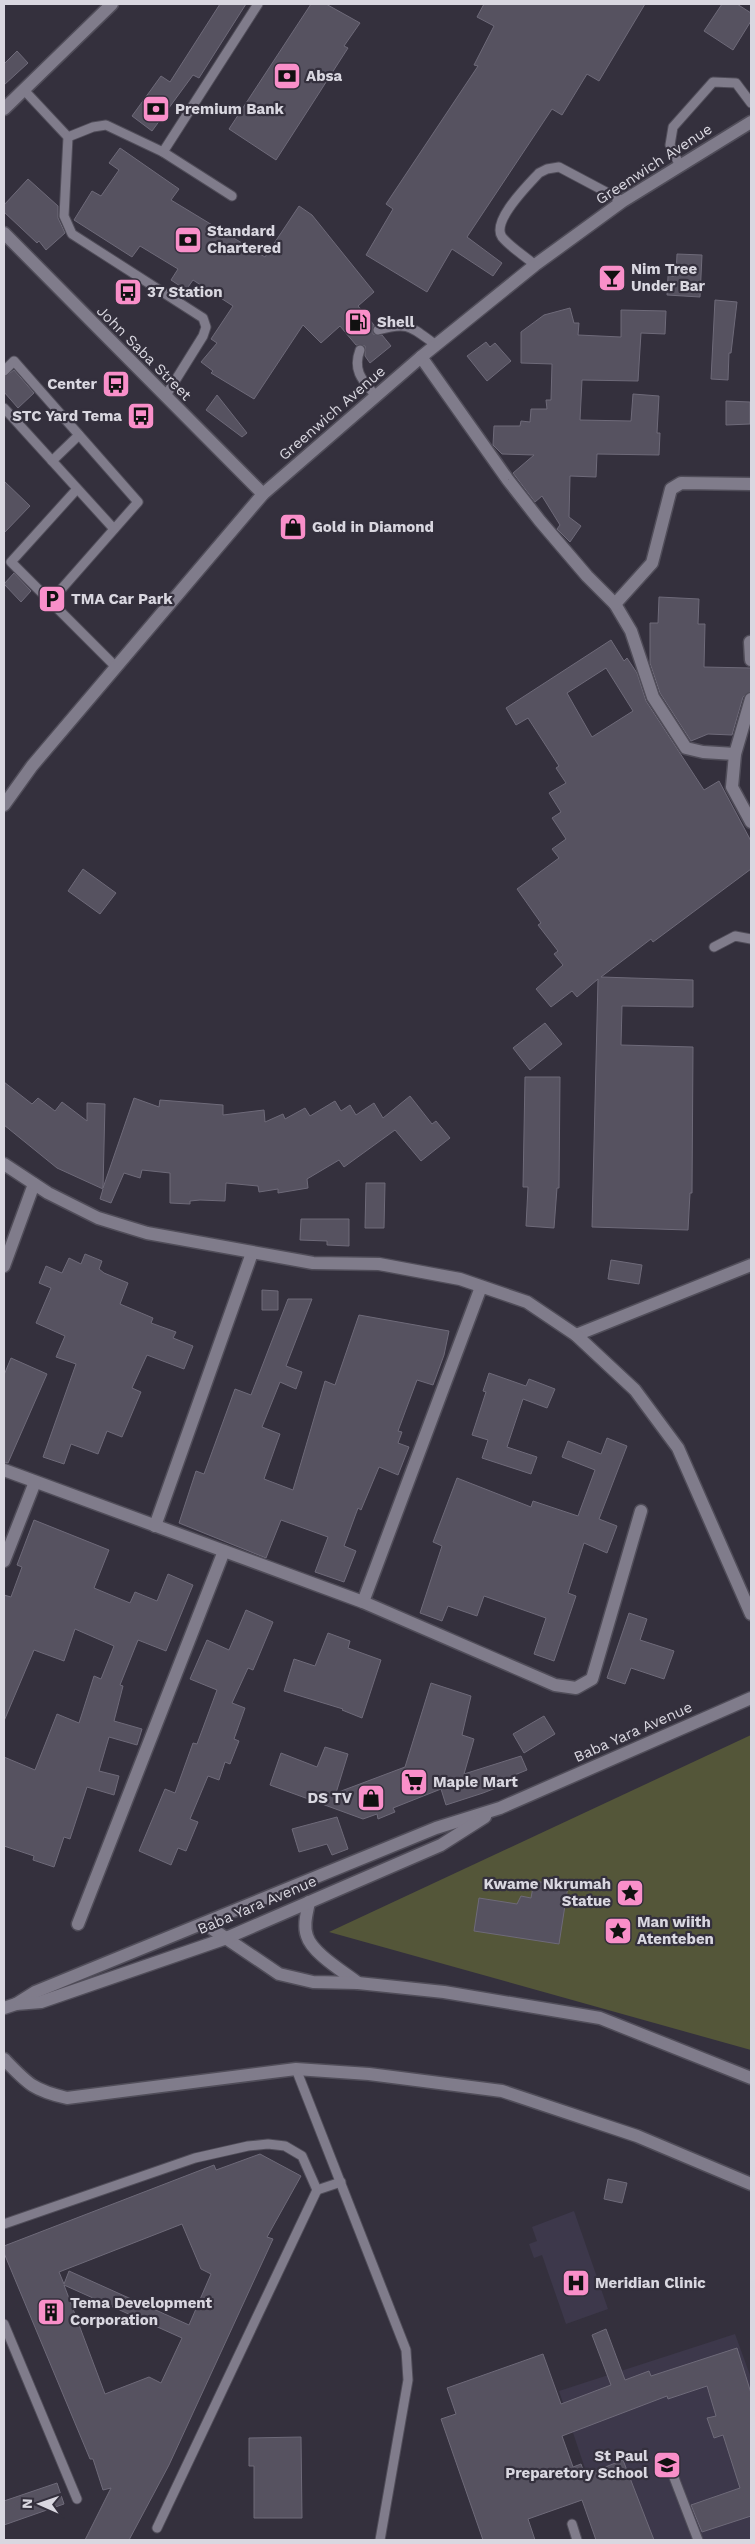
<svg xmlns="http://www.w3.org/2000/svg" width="755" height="2544" viewBox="0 0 755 2544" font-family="'Work Sans',sans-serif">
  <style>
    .built { fill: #3d384b }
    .green { fill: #545639 }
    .building { fill: #565260; stroke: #6e6a79; fill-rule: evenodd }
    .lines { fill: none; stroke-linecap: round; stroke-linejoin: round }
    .lane-casing { stroke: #504d59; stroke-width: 11 }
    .street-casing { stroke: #504d59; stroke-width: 15 }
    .secondary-casing { stroke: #504d59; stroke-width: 15 }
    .lane { stroke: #807c8b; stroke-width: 9 }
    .street { stroke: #807c8b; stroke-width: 12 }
    .secondary { stroke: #807c8b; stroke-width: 12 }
    .labels { text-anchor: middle; stroke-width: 4.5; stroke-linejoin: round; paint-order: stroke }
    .poi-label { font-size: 15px; font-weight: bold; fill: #d9d7e0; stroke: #34303d; text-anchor: start }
    .street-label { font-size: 15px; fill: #d9d7e0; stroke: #34303d }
  </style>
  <rect width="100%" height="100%" fill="#34303d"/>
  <!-- built -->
  <g class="built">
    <polygon points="574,2211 608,2309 566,2324 542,2255 534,2258 529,2244 537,2241 532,2227"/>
    <polygon points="735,2334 751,2378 751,2540 609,2540 559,2391"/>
  </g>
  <!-- green -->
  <polygon class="green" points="751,1735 751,2050 329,1932"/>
  <!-- building -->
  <g class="building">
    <polygon points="220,4 246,4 199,78 193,75 152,131 132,116 161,76 170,82"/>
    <polygon points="311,4 326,4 360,23 344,46 348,48 276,160 229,129"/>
    <polygon points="484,4 645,4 599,81 587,74 562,115 552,109 467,237 502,263 493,276 452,249 427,292 366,255 393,209 386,204 478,66 474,65 494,26 477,17"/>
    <polygon points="722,4 737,4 751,13 751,21 733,50 704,31"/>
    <polygon points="17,51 28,63 4,85 4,64"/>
    <polygon points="120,148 179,189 171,200 265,257 299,206 312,215 374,292 358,306 374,325 373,334 382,335 391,346 370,363 365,356 365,346 356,345 340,326 321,343 303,325 254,399 211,373 213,371 201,362 217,343 211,339 233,306 193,280 186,290 171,280 178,269 140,246 132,257 74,220 92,191 101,196 119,170 109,163"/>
    <polygon points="28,179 58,206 58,218 65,233 46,250 39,241 37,243 4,212 4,205"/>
    <polygon points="677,254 702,255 700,297 667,295 668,276 676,276"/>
    <polygon points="715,300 737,302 731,353 729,353 728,380 711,379"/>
    <polygon points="570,308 574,323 579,323 578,335 621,337 621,310 666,311 665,334 641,333 638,381 582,380 580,420 631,421 633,394 659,396 657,433 660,433 659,455 597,454 596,477 570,476 569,517 581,526 570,542 557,529 560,525 542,496 535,502 513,473 534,455 502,454 493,445 494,426 520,426 521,421 530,422 531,409 547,409 546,400 551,400 552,364 521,363 521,332 544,315"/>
    <polygon points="486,342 490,347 495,343 511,361 487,381 467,356"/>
    <polygon points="14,370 34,393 18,408 4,392 4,377"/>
    <polygon points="217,395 247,433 242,437 206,410"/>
    <polygon points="726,401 750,402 750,424 726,425"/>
    <polygon points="4,481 30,506 4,533"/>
    <polygon points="14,573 31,591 21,602 4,584"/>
    <polygon points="659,597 699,599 698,624 705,624 704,667 751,668 751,691 743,697 732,735 708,734 691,741 660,693 650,663 650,623 658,623"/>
    <path d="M611,640L624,661L627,658L637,673L646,701L704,790L719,781L751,841V869L653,942L651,939L601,977L693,980V1007L622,1006L621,1045L693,1047L692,1193H690L688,1230L592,1227L598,979L577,997L572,991L551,1007L536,989L563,965L554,954L558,951L538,925L541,923L517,889L559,858L552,849L566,839L552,818L561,812L549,793L566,783L556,768L559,766L528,718L516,725L506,708ZM606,668L633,711L592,737L567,693Z"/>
    <polygon points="83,869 116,893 100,914 68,891"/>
    <polygon points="545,1023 562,1044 530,1070 513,1048"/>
    <polygon points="525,1077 560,1077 559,1188 557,1188 554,1228 526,1226 528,1187 523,1187"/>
    <polygon points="4,1082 32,1104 38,1098 55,1111 62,1102 87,1121 87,1103 105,1104 103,1188 134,1098 159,1107 160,1100 223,1105 223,1115 264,1110 265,1122 283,1114 285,1119 305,1108 310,1116 335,1101 341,1111 350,1105 356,1115 374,1103 383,1118 410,1096 432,1124 436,1121 450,1138 421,1161 395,1130 344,1167 339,1160 307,1179 308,1188 278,1193 278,1189 259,1192 258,1186 226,1183 225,1201 200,1200 190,1201 190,1204 170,1203 170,1173 142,1170 140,1178 124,1173 111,1203 100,1199 103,1189 57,1168 4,1125"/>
    <polygon points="366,1183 385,1183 384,1228 365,1228"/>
    <polygon points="301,1219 349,1219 349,1246 327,1245 327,1241 300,1240"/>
    <polygon points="85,1254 102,1261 99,1269 104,1273 128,1283 120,1304 153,1318 151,1323 176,1332 173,1338 193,1346 184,1369 147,1355 132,1388 141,1392 122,1437 107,1431 98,1454 71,1444 64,1464 43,1457 76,1364 56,1357 65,1336 36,1323 51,1288 39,1283 46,1266 62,1273 69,1258 81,1264"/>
    <polygon points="611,1260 642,1265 639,1284 608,1279"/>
    <polygon points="262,1290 278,1291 278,1310 262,1310"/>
    <polygon points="288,1299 312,1299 286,1366 302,1372 296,1389 280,1382 262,1427 280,1434 264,1479 293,1490 325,1381 335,1385 359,1315 449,1331 444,1355 433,1385 417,1380 398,1431 402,1432 398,1443 409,1447 398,1475 379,1467 361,1510 358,1508 344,1546 356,1551 344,1582 315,1572 328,1537 281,1520 266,1558 179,1523 196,1471 204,1474 235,1389 251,1395"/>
    <polygon points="11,1358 47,1374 8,1463 4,1462 4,1375"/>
    <polygon points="489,1373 526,1386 529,1379 555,1389 547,1408 523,1399 507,1447 537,1457 531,1474 482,1458 488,1440 472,1435 486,1392 483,1391"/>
    <polygon points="607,1438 627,1446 599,1519 617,1526 607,1553 584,1543 568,1593 576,1596 554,1661 534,1654 546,1618 484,1596 477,1616 448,1606 442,1621 420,1613 442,1546 433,1542 457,1478 531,1507 533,1501 578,1516 595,1470 562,1457 568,1441 601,1454"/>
    <polygon points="34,1520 109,1550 94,1588 130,1603 135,1592 157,1601 168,1574 193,1585 166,1651 138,1640 120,1685 123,1686 114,1721 142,1729 137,1745 109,1737 99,1771 119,1776 114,1795 87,1787 70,1839 64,1837 54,1867 33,1860 34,1856 4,1846 4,1757 35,1770 57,1714 79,1723 94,1676 101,1679 114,1646 75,1629 64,1661 34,1650 4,1721 4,1595 11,1597 22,1567 17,1565"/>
    <polygon points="246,1610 273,1622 253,1670 248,1668 232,1703 245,1708 234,1739 239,1741 230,1764 225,1762 219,1780 208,1776 190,1819 198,1822 186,1851 178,1848 171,1865 139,1851 165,1789 175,1793 193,1743 197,1744 217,1690 190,1679 207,1640 229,1650"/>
    <polygon points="629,1613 647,1619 640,1640 674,1651 664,1679 631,1668 625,1684 607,1678"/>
    <polygon points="328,1633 350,1641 348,1648 381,1660 362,1718 342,1710 343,1709 284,1691 294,1659 315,1666"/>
    <polygon points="431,1683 471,1696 462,1735 474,1739 464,1774 521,1756 527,1770 512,1776 514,1781 483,1793 446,1805 441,1789 393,1808 395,1812 378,1819 377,1814 363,1819 270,1785 281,1753 317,1767 325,1747 348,1754 336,1793 405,1767"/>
    <polygon points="544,1716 555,1734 524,1753 513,1734"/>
    <polygon points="337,1817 348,1849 332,1855 327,1844 299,1852 292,1829"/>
    <polygon points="534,1881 568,1886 559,1944 474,1931 479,1898 517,1904 521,1896 531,1898"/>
    <path d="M260,2154L301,2176L267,2237L273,2239L169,2465L129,2540H85L111,2488L103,2490L93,2459H90L4,2253V2246L214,2165L216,2170ZM182,2224L201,2269L211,2274L189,2325L69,2271L64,2284L59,2272ZM64,2285L182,2338L161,2383L149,2377L105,2394Z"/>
    <polygon points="608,2179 627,2183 622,2203 604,2199"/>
    <polygon points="606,2329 625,2380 649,2371 651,2376 737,2348 751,2393 751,2516 702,2532 691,2505 740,2488 723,2435 714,2438 707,2418 716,2416 707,2386 668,2399 667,2396 562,2436 573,2467 581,2464 585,2475 623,2460 654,2540 596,2540 582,2500 528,2519 535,2540 483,2540 441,2419 456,2414 447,2388 543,2354 561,2404 611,2385 592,2335"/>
    <polygon points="301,2437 302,2518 254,2518 254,2466 249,2466 249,2438"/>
    <polygon points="57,2483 64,2504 4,2525 4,2501"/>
  </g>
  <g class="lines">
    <!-- lane casing -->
    <g class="lane-casing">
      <g id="lane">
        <polyline points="24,90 68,137 64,216 72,234 203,318 206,327 203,336 165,397"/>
        <polyline points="68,137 93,127 106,125 163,152 232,196"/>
        <polyline points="163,152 258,4"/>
        <polyline points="680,166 670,145 673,127 713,82 736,83 751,103"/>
        <path d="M535,265C525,256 510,247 502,237C491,221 528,185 539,173L547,169L559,167L623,201"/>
        <path d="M378,330C409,321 411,327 436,345"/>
        <path d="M360,350C352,371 363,381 376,396"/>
        <polyline points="4,371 14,361 138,502 50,602"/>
        <polyline points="4,408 114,529"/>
        <polyline points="52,461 79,435"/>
        <polyline points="77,489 11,562 116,667"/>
        <polyline points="714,947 735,936 751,939"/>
        <polyline points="296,2069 406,2350 408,2380 380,2540"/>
        <polyline points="317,2190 341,2182"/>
        <polyline points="4,2224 195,2158 248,2146 268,2144 285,2146 302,2156 317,2190 157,2528"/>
        <polyline points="4,2324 77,2499"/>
        <polyline points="668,2462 698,2540"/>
        <polyline points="572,2524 577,2540"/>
      </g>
    </g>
    <!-- street casing -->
    <g class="street-casing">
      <g id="street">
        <polyline points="421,357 508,480 540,521 587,576 615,604 631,631 653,697 686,748 703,752 735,754"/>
        <polyline points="615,604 652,563 671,489 681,483 751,484"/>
        <polyline points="750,642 751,660"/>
        <polyline points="751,699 735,754 732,787 751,822"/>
        <polyline points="4,1266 34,1184"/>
        <polyline points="576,1335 751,1265"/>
        <polyline points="4,1470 363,1602 555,1685 576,1688 592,1679 641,1511"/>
        <polyline points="155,1526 252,1253"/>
        <polyline points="4,1561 35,1482"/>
        <polyline points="363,1602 481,1287"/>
        <polyline points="78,1924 224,1551"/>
      </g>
    </g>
    <!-- secondary casing -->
    <g class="secondary-casing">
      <g id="secondary">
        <polyline points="4,109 112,4"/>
        <polyline points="4,233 263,494"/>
        <polyline points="4,805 32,766 263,494 421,357 535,265 623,201 751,122"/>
        <polyline points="4,1164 48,1193 98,1218 147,1233 313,1263 379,1264 460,1279 527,1302 576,1335 635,1390 678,1448 751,1614"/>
        <path d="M309,1902C307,1913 303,1925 307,1936C312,1953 344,1972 358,1983"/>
        <polyline points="205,1924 279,1974 313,1982 358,1983 444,1992 600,2018 751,2078"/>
        <polyline points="16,2004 35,1992 436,1828 500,1808 751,1698"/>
        <polyline points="4,2008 16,2004 41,2002 224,1939 441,1845 485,1817"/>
        <path d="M4,2059C28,2084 33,2090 67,2098L296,2069L369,2074L502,2091L637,2136L751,2184"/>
      </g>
    </g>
    <!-- lane -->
    <use href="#lane" class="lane"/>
    <!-- street -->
    <use href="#street" class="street"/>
    <!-- secondary -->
    <use href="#secondary" class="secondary"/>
  </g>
  <!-- icons -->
  <defs>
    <g id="bank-square" transform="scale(1.4375)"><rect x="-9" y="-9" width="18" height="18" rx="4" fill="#f98fc9" stroke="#34303d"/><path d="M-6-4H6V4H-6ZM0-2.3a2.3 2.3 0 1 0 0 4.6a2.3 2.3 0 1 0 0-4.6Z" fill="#111"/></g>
    <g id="bar-square" transform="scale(1.4375)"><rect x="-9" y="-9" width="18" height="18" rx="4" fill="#f98fc9" stroke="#34303d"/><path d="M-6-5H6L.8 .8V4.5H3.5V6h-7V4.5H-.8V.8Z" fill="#111"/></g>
    <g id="bus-square" transform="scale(1.4375)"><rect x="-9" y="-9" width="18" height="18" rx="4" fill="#f98fc9" stroke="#34303d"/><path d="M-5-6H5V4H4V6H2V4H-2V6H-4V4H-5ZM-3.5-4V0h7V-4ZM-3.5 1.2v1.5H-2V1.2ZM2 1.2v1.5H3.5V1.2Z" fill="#111"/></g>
    <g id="fuel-square" transform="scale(1.4375)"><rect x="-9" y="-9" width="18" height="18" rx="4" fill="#f98fc9" stroke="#34303d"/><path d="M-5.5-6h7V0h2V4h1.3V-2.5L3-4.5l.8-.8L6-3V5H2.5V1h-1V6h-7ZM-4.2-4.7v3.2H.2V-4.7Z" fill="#111"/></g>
    <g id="shop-square" transform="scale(1.4375)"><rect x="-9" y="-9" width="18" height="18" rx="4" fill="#f98fc9" stroke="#34303d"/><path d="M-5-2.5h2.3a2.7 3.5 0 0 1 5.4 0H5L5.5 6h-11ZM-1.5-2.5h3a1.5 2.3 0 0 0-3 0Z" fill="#111"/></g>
    <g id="parking-square" transform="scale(1.4375)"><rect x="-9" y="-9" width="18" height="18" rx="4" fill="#f98fc9" stroke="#34303d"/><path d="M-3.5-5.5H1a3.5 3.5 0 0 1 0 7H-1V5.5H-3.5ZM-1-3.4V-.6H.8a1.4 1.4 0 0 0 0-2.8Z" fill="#111"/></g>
    <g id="supermarket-square" transform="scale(1.4375)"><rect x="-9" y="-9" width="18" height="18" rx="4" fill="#f98fc9" stroke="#34303d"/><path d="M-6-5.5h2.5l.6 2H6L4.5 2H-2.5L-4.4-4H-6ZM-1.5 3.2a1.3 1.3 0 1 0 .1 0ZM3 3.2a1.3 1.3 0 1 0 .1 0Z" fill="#111"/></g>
    <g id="sight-square" transform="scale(1.4375)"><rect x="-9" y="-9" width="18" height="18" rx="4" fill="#f98fc9" stroke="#34303d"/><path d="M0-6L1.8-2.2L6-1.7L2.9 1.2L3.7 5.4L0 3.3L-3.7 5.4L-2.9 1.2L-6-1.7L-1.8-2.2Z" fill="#111"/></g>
    <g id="hospital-square" transform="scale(1.4375)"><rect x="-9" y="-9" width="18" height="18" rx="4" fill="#f98fc9" stroke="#34303d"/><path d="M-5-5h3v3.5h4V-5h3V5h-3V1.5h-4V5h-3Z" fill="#111"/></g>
    <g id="building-square" transform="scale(1.4375)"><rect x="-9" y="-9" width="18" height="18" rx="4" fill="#f98fc9" stroke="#34303d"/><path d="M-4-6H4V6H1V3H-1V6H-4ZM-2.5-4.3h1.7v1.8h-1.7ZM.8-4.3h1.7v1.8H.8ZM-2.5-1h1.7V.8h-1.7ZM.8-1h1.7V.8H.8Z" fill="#111"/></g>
    <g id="school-square" transform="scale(1.4375)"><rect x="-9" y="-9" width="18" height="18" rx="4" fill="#f98fc9" stroke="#34303d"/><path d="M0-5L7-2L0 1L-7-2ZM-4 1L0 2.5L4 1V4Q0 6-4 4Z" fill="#111"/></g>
  </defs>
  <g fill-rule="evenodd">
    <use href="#bank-square" x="287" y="76"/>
    <use href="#bank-square" x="156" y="109"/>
    <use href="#bank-square" x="188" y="240"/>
    <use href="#bar-square" x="612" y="278"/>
    <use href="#bus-square" x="128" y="292"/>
    <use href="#fuel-square" x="358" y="322"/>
    <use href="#bus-square" x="116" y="384"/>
    <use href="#bus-square" x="141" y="416"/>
    <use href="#shop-square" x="293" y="527"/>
    <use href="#parking-square" x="52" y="599"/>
    <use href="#supermarket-square" x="414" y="1782"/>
    <use href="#shop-square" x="371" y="1798"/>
    <use href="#sight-square" x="630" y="1893"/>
    <use href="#sight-square" x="618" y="1931"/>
    <use href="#hospital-square" x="576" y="2283"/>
    <use href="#building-square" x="51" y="2312"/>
    <use href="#school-square" x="667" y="2465"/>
  </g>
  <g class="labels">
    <!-- poi labels -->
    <g class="poi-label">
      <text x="306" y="81">Absa</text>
      <text x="175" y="114">Premium Bank</text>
      <text x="207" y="236">Standard<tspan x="207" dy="17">Chartered</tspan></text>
      <text x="631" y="274">Nim Tree<tspan x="631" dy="17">Under Bar</tspan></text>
      <text x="147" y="297">37 Station</text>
      <text x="377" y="327">Shell</text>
      <text x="97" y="389" text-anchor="end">Center</text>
      <text x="122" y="421" text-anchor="end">STC Yard Tema</text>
      <text x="312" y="532">Gold in Diamond</text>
      <text x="71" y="604">TMA Car Park</text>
      <text x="433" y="1787">Maple Mart</text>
      <text x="352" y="1803" text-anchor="end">DS TV</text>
      <text x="611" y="1889" text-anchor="end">Kwame Nkrumah<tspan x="611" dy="17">Statue</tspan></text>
      <text x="637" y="1927">Man wiith<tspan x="637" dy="17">Atenteben</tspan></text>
      <text x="595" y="2288">Meridian Clinic</text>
      <text x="70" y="2308">Tema Development<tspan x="70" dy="17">Corporation</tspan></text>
      <text x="648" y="2461" text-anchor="end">St Paul<tspan x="648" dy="17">Preparetory School</tspan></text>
    </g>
    <!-- street labels -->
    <g class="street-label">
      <text transform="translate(654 164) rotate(-33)" y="5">Greenwich Avenue</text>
      <text transform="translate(144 353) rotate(45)" y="5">John Saba Street</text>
      <text transform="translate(332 413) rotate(-41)" y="5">Greenwich Avenue</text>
      <text transform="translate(633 1732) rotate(-24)" y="5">Baba Yara Avenue</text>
      <text transform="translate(257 1905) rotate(-23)" y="5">Baba Yara Avenue</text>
    </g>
  </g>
  <!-- border -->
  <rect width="755" height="2544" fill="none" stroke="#d9d7e0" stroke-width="10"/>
  <!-- north arrow -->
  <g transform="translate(40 2504) rotate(272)" stroke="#34303d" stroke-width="4" paint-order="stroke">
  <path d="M0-4L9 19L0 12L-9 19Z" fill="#d9d7e0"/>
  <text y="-8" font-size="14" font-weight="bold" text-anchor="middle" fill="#d9d7e0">N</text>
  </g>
</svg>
